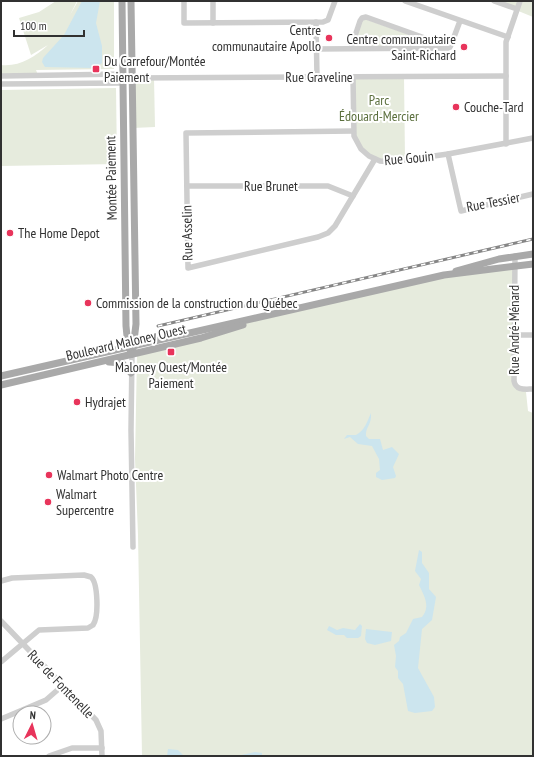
<svg xmlns="http://www.w3.org/2000/svg" width="534" height="757" viewBox="0 0 534 757" font-family="'PT Sans Narrow',sans-serif">
  <style>
    .green { fill: #e6ebdd }
    .water { fill: #cce5ee }
    .lines { fill: none; stroke-linecap: round; stroke-linejoin: round }
    .minor { stroke: #cecece; stroke-width: 5.5 }
    .major { stroke: #a9a9a9; stroke-width: 7 }
    .rail-casing { stroke: #868686; stroke-width: 3 }
    .rail { stroke: #fff; stroke-width: 1.5; stroke-dasharray: 4.5; stroke-linecap: butt }
    .poi-dot { fill: #e8345b; stroke: #fff; stroke-width: 1.5 }
    .labels { text-anchor: middle; stroke-width: 4; stroke-linejoin: round; paint-order: stroke }
    .poi-label { font-size: 14px; fill: #313131; stroke: #fff; text-anchor: start }
    .street-label { font-size: 14px; fill: #313131; stroke: #fff }
    .park-label { font-size: 14px; fill: #5b6f3d; stroke: #fff }
  </style>
  <rect width="100%" height="100%" fill="#fff"/>
  <!-- green -->
  <g class="green">
    <path d="M56,1H77L70,15L78,1H114V69L36,70L38,75L1,76V65C19,67 35,57 48,45L31,55L19,18L39,12Z"/>
    <polygon points="494,1 533,1 533,17"/>
    <polygon points="362,18 427,41 426,46 351,48"/>
    <polygon points="404,76 405,160 375,159 356,142 353,77"/>
    <polygon points="132,78 154,78 155,127 133,128"/>
    <polygon points="116,88 117,164 1,166 1,90"/>
    <polygon points="514,265 514,381 526,392 528,411 533,413 533,756 142,756 138,535 135,459 137,355 256,319 444,275"/>
  </g>
  <!-- water -->
  <g class="water">
    <polygon points="82,1 100,1 96,23 102,46 102,63 94,68 45,67 42,62 43,58 64,35"/>
    <path d="M371,413C372,425 365,427 366,436L369,439H380L383,450L392,447L399,454L393,467L396,476L395,478L382,480L376,477V473L380,470L379,459L372,446L358,444L350,437L344,439L347,435H356C365,430 367,422 371,413Z"/>
    <path d="M419,550L422,552V563L429,573V589L436,597L432,620L422,629L418,668L434,697L435,707L432,711L415,713L408,711L403,684L398,678V671L395,667L396,656L394,645L399,641L400,637L406,633L413,619L422,617C431,606 424,596 419,585L421,579L415,571Z"/>
    <polygon points="360,624 362,626 361,636 358,638 347,638 344,635 336,635 327,630 329,626 337,630 343,628 355,630"/>
    <polygon points="366,629 392,632 391,641 375,645 367,643 365,639"/>
    <polygon points="168,749 178,750 184,756 167,756"/>
    <polygon points="255,752 262,753 262,756 237,756"/>
  </g>
  <g class="lines">
    <!-- minor -->
    <g class="minor">
      <polyline points="184,1 184,23 323,22 328,20 335,1"/>
      <polyline points="213,1 213,23"/>
      <polyline points="405,1 508,37"/>
      <polyline points="494,1 517,9"/>
      <polyline points="316,22 317,77"/>
      <polyline points="351,48 360,21 362,18 366,17 450,47"/>
      <polyline points="316,49 448,48 451,45 460,21"/>
      <polyline points="1,76 123,74"/>
      <polyline points="353,77 354,136 361,149 369,156 380,161 391,162 448,154 533,138"/>
      <polyline points="132,78 506,76"/>
      <polyline points="1,84 123,83"/>
      <polyline points="353,131 186,133 188,268 318,237 328,233 335,226 375,159"/>
      <polyline points="506,144 506,42 520,1"/>
      <polyline points="448,154 461,211 533,194"/>
      <polyline points="187,186 328,186 353,196"/>
      <path d="M515,256L514,381C516,391 525,389 533,389"/>
      <polyline points="514,335 533,335"/>
      <polyline points="132,354 131,430 133,547"/>
      <path d="M1,581L12,578L84,575L91,577C98,583 99,617 93,625L88,628L39,630L1,662"/>
      <polyline points="1,621 96,720 101,731 102,756"/>
      <polyline points="1,719 46,700 62,686"/>
      <polyline points="49,756 72,748 102,748"/>
    </g>
    <!-- major -->
    <g class="major">
      <polyline points="122,1 126,326 128,346 132,354"/>
      <polyline points="131,1 136,324 133,349"/>
      <polyline points="456,271 499,259 533,254"/>
      <polyline points="109,362 122,363 131,373"/>
      <polyline points="1,376 444,275 533,264"/>
      <polyline points="1,385 201,338 243,325"/>
    </g>
    <!-- rail casing -->
    <g class="rail-casing">
      <polyline id="rail" points="158,326 533,239"/>
    </g>
    <!-- rail -->
    <use href="#rail" class="rail"/>
  </g>
  <!-- markers -->
  <g class="poi-dot">
    <circle cx="329" cy="38" r="4"/>
    <circle cx="464" cy="47" r="4"/>
    <rect x="92" y="65" width="8" height="8" rx="2"/>
    <circle cx="456" cy="107" r="4"/>
    <circle cx="10" cy="233" r="4"/>
    <circle cx="88" cy="303" r="4"/>
    <rect x="167" y="348" width="8" height="8" rx="2"/>
    <circle cx="77" cy="402" r="4"/>
    <circle cx="49" cy="475" r="4"/>
    <circle cx="48" cy="502" r="4"/>
  </g>
  <g class="labels">
    <!-- poi labels -->
    <g class="poi-label">
      <text x="321" y="35" text-anchor="end">Centre<tspan x="321" dy="16">communautaire Apollo</tspan></text>
      <text x="456" y="44" text-anchor="end">Centre communautaire<tspan x="456" dy="16">Saint-Richard</tspan></text>
      <text x="104" y="66">Du Carrefour/Montée<tspan x="104" dy="16">Paiement</tspan></text>
      <text x="464" y="112">Couche-Tard</text>
      <text x="18" y="238">The Home Depot</text>
      <text x="96" y="308">Commission de la construction du Québec</text>
      <text x="171" y="372" text-anchor="middle">Maloney Ouest/Montée<tspan x="171" dy="16">Paiement</tspan></text>
      <text x="85" y="407">Hydrajet</text>
      <text x="57" y="480">Walmart Photo Centre</text>
      <text x="56" y="499">Walmart<tspan x="56" dy="16">Supercentre</tspan></text>
    </g>
    <!-- street labels -->
    <g class="street-label">
      <text x="319" y="82">Rue Graveline</text>
      <text transform="translate(409 158) rotate(-5)" y="5">Rue Gouin</text>
      <text transform="translate(111 178) rotate(-91)" y="5">Montée Paiement</text>
      <text x="271" y="191">Rue Brunet</text>
      <text transform="translate(493 202) rotate(-11)" y="5">Rue Tessier</text>
      <text transform="translate(187 233) rotate(-91)" y="5">Rue Asselin</text>
      <text transform="translate(514 330) rotate(-90)" y="5">Rue André-Ménard</text>
      <text transform="translate(126 342) rotate(-13)" y="5">Boulevard Maloney Ouest</text>
      <text transform="translate(61 684) rotate(46)" y="5">Rue de Fontenelle</text>
    </g>
    <!-- park labels -->
    <g class="park-label">
      <text x="379" y="105">Parc<tspan x="379" dy="16">Édouard-Mercier</tspan></text>
    </g>
  </g>
  <!-- border -->
  <rect width="534" height="757" fill="none" stroke="#313131" stroke-width="4"/>
  <!-- north arrow -->
  <g transform="translate(32 725) rotate(5)"><circle r="19" fill="#ffffff" stroke="#adadad"/>
  <path d="M0-3L7 15L0 10L-7 15Z" fill="#e8345b"/>
  <text y="-6" font-size="11" font-weight="bold" text-anchor="middle" fill="#313131">N</text>
  </g>
  <!-- scale -->
  <path d="M14 30v6h70v-6" fill="none" stroke="#313131" stroke-width="2"/>
  <text x="20" y="30" font-size="12" fill="#313131" stroke="#ffffff" stroke-width="3" paint-order="stroke">100 m</text>
</svg>
